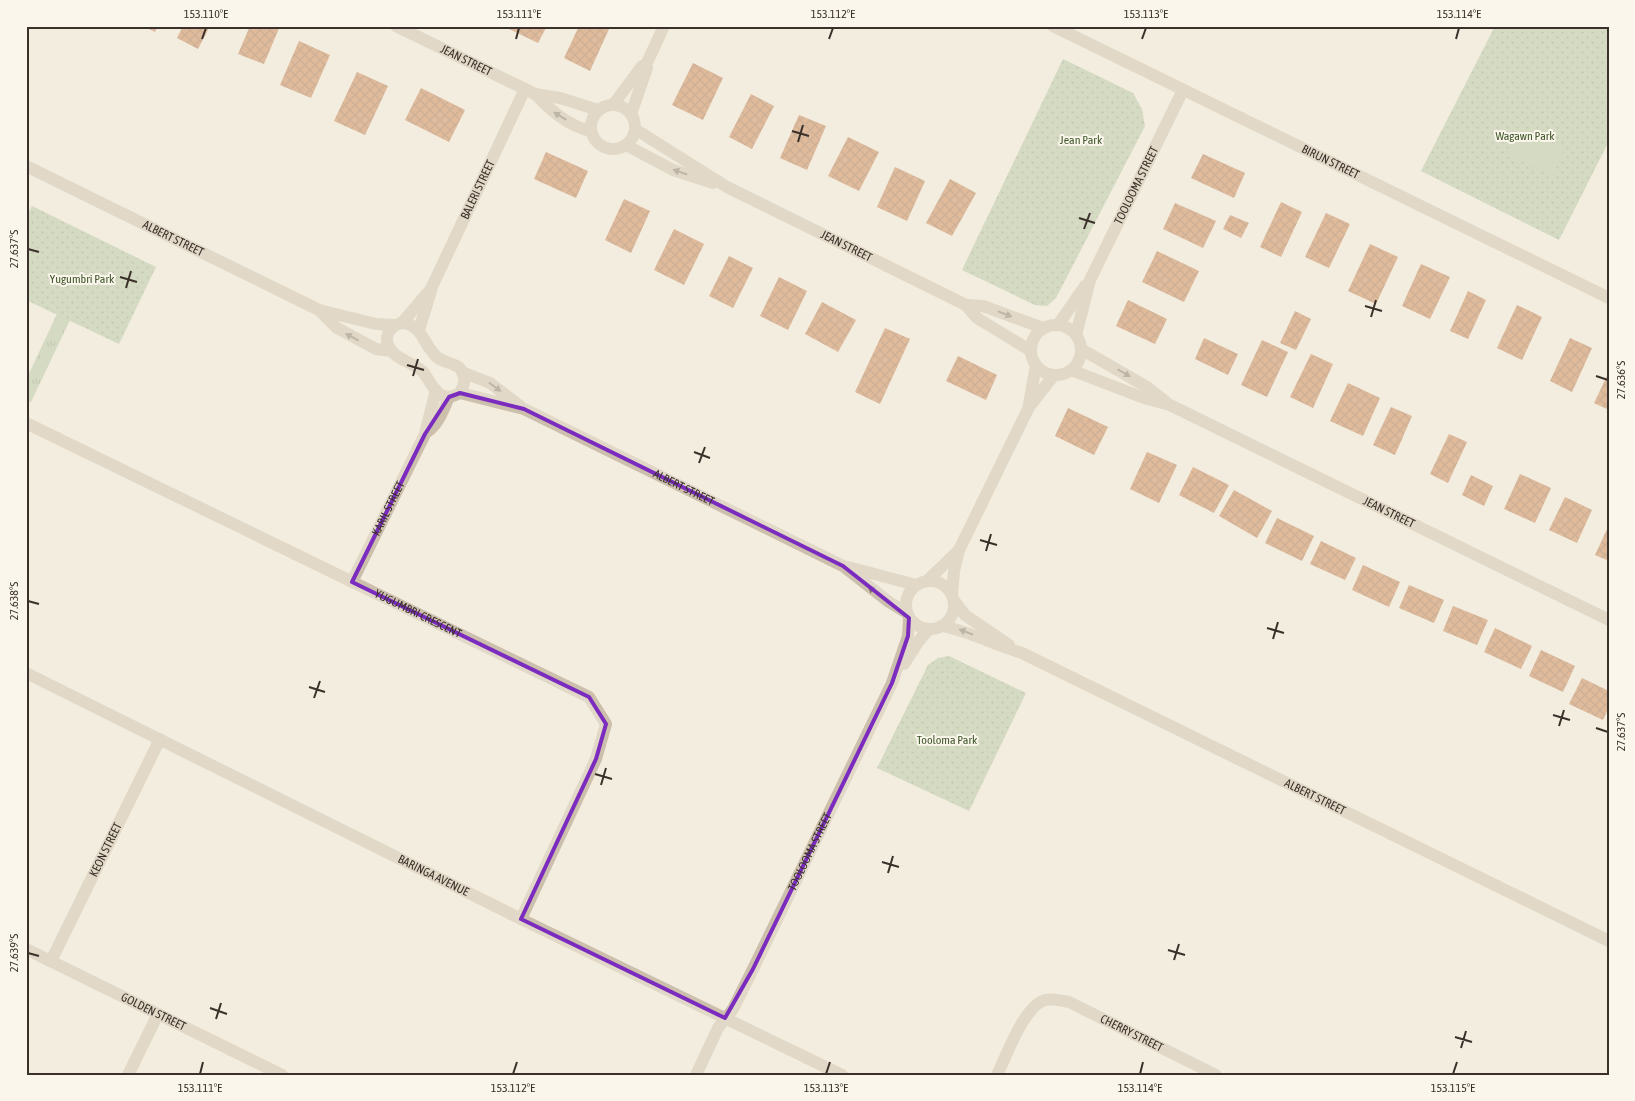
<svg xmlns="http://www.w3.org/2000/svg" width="1635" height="1101" viewBox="0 0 1635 1101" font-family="'Asap Condensed',sans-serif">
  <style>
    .grass { fill: url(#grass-tufts) }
    .park { fill: url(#park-dots) }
    .pitch { fill: #b1c39f }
    .building { fill: url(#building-cross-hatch) }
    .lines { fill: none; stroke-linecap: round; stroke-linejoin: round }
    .minor { stroke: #ccbfab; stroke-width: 12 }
    .oneway { fill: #7c7164 }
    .marked { fill: none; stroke: #7b2cbf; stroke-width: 4; stroke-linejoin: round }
    .ticks { fill: none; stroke: #3a312a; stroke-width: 2 }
    .labels { text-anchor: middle; stroke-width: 4; stroke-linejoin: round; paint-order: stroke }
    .street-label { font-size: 12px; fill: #3a312a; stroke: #faf6ec }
    .park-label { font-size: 12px; fill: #42582d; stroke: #faf6ec }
    .neatline { fill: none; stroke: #3a312a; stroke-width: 2 }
    .ticks-label { font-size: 12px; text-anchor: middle; fill: #3a312a }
  </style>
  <defs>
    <pattern id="grass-tufts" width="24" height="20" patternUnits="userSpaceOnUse" patternTransform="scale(1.25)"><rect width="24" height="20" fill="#b1c39f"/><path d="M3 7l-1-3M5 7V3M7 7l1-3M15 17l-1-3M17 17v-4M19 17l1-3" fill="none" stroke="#919f82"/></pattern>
    <pattern id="park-dots" width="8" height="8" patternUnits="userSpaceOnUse" patternTransform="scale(1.25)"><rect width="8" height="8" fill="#b1c39f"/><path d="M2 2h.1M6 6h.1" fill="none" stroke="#919f82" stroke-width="1.8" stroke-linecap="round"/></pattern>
    <pattern id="building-cross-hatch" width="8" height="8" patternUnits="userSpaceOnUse" patternTransform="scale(1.25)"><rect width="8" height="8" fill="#c77c4a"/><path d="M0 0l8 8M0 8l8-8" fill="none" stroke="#a3663e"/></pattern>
  </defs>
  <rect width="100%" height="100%" fill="#f3eddf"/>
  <!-- grass -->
  <polygon class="grass" points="57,314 70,320 31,402 26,400 26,380"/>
  <!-- park -->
  <g class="park">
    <polygon points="1495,26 1609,26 1609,141 1559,240 1421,171"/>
    <polygon points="1063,59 1133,93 1142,109 1145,126 1056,298 1047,306 1035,305 962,270"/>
    <polygon points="32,206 156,267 119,344 26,300 26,217"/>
    <polygon points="949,656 1026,693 969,811 877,768 928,665 938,658"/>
  </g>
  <!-- pitch -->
  <polygon class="pitch" points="1522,128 1565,149 1552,176 1509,155"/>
  <!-- building -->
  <g class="building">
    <polygon points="143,26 158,26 155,32"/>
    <polygon points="183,26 210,26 198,49 177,38"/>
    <polygon points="250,26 280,26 264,64 238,54"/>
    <polygon points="503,26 547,26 538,43"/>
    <polygon points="579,26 604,26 609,29 590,71 564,58"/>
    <polygon points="299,41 330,55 311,98 280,85"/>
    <polygon points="693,63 723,78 703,120 672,105"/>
    <polygon points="357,72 388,86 365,135 334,121"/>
    <polygon points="421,88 465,110 449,142 405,120"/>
    <polygon points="751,94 774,106 752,149 729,137"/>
    <polygon points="799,115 826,126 807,170 780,158"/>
    <polygon points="848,137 879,152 859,191 828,176"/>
    <polygon points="546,152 588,171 576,198 534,179"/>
    <polygon points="1203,154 1245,173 1234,198 1191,178"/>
    <polygon points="895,167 925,181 907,221 877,207"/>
    <polygon points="950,179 976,193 952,236 926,223"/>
    <polygon points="624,199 650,211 631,253 605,240"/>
    <polygon points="1281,202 1302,212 1281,257 1260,247"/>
    <polygon points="1175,203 1216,221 1203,248 1163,229"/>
    <polygon points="1326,213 1350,224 1329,268 1305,257"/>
    <polygon points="1230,215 1249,223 1241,238 1223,229"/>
    <polygon points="674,229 704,244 684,285 654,270"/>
    <polygon points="1370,244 1398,257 1376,304 1348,291"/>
    <polygon points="1157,251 1199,271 1184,302 1142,282"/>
    <polygon points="729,256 753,268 733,308 709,296"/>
    <polygon points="1421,264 1450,277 1430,319 1402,306"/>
    <polygon points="779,277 807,291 788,330 760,316"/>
    <polygon points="1468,291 1486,300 1468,339 1450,331"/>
    <polygon points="1128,300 1167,319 1155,344 1116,326"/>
    <polygon points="822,302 856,320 838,352 805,334"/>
    <polygon points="1517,305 1542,317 1522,360 1497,348"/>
    <polygon points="1295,311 1311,319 1296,350 1280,343"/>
    <polygon points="885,328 910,339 880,404 855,392"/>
    <polygon points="1204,338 1238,354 1228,375 1195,359"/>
    <polygon points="1570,338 1592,348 1572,392 1550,381"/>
    <polygon points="1262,340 1288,352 1267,397 1241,385"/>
    <polygon points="1311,354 1333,364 1313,408 1290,397"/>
    <polygon points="958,356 997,375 986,400 946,381"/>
    <polygon points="1609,372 1609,410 1594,403"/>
    <polygon points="1348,383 1380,398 1363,436 1330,421"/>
    <polygon points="1391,407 1412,416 1395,455 1373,445"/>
    <polygon points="1068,408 1108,427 1094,455 1055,436"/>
    <polygon points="1449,434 1467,442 1448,483 1430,474"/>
    <polygon points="1147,452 1177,465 1159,503 1130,489"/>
    <polygon points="1193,467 1229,485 1214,513 1179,495"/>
    <polygon points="1520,474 1551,488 1535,523 1504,509"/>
    <polygon points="1471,475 1493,486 1484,506 1462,495"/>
    <polygon points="1234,490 1272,511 1257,538 1219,516"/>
    <polygon points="1565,497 1592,510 1577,543 1549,530"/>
    <polygon points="1277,518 1314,536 1302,561 1265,543"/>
    <polygon points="1609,525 1609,561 1595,555"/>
    <polygon points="1321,541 1356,558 1345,580 1310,564"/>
    <polygon points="1363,565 1400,582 1389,607 1352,590"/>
    <polygon points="1409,585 1444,600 1434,623 1399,608"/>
    <polygon points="1453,606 1488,620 1477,645 1443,631"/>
    <polygon points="1495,628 1532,646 1521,669 1484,652"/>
    <polygon points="1541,650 1575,666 1563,692 1529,676"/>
    <polygon points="1582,678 1609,691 1609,707 1603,720 1569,704"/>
  </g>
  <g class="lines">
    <!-- minor -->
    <g class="minor">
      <path id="s1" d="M396,26L535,94L560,98L598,110"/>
      <path id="s2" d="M1053,26L1609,298"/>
      <path d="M535,94C550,110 568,126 591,131"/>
      <circle cx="613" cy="127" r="22"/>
      <polyline points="613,105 642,66 646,65"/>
      <polyline points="631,114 647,68 646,65 664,26"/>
      <path id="s3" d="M635,129L727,187L966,305L977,318L1031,351"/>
      <polyline points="626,145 673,170 713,183"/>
      <path id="s4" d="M26,166L319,310L376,324L394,325"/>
      <path id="s5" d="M430,291L525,89"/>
      <polyline points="966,305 983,306 1043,328"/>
      <polyline points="319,310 337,328 376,349 392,351"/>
      <path d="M400,323C423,323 423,346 438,358C445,363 457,363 462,371C466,378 464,386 460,393C454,396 448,399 441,395C432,390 429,378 422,371C410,360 386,358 387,337C388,330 394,326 400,323Z"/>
      <polyline points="402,323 431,289"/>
      <polyline points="1058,325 1085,286"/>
      <circle cx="1056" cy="350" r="25"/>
      <polyline points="419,330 431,291"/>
      <path id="s6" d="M1076,335L1090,280L1183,90"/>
      <polyline points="1081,349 1147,387 1166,402"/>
      <path id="s7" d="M1071,370L1144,398L1170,405L1609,620"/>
      <polyline points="462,372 490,383 520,406"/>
      <path id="s8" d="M460,393L524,409L843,566L889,602L907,613"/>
      <polyline points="1029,404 1036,365"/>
      <path id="s9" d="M26,423L589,697L606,724L596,759L521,919"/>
      <path d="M427,432C438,425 444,409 449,397"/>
      <polyline points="848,567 916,585"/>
      <polyline points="928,580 959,550"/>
      <circle cx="930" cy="605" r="24"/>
      <path id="s10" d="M352,582L425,434L436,390"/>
      <polyline points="952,594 954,571 959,550 1029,407 1054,375"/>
      <polyline points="955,602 965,615 1009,645"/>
      <path id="s11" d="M943,626C970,632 995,645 1022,653L1609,941"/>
      <polyline points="904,664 918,642 929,629"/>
      <path id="s12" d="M26,673L521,919L842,1075"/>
      <path id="s13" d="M26,949L282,1075"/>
      <path id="s14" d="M51,961L160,739"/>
      <polyline points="128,1075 158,1014"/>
      <path id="s15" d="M696,1075L718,1028L733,1009L753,969L892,683L908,636L909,618"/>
      <path id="s16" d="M997,1075C1007,1055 1024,1006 1045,1000C1053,998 1062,1001 1069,1002L1216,1075"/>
    </g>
  </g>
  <!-- one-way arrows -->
  <defs><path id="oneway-solid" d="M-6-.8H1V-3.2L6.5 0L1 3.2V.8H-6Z" transform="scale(1.25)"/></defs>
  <g class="oneway">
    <use href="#oneway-solid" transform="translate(560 116) rotate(-149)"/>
    <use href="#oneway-solid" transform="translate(680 172) rotate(-161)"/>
    <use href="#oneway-solid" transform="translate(1005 314) rotate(21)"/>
    <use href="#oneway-solid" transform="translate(352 337) rotate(-152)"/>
    <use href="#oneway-solid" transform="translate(1124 373) rotate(30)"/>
    <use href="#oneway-solid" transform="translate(495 387) rotate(36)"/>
    <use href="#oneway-solid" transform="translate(874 591) rotate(-143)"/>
    <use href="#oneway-solid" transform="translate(966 632) rotate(-159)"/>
  </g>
  <!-- marked area -->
  <path d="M0 0H1635V1101H0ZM460,393L524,409L843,566L909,618L908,636L892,683L753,969L725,1018L521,919L596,759L606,724L589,697L352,582L425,434L449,397Z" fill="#f3eddf" fill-opacity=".55" fill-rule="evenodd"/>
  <path class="marked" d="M460,393L524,409L843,566L909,618L908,636L892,683L753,969L725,1018L521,919L596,759L606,724L589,697L352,582L425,434L449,397Z"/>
  <!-- ticks -->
  <path class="ticks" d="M202,39L206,28M516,39L519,28M829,39L833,28M1142,39L1146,28M1456,39L1459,28M792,131L809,136M798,142L803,125M1079,218L1095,223M1084,229L1090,213M28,249L39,252M120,277L137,282M126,288L131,271M1365,306L1382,311M1371,317L1376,300M407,365L424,370M413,376L418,359M1596,376L1608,380M694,452L710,458M699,463L705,447M980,540L997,545M986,551L991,534M28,601L39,604M1267,628L1284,633M1273,639L1278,622M309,687L325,692M314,698L320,681M1553,715L1570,720M1559,726L1564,710M1596,728L1608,732M595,774L612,779M601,785L606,768M882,862L899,867M888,873L893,856M1168,950L1185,955M28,953L39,956M1174,960L1179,944M210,1008L227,1014M216,1019L221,1003M1455,1037L1472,1042M1461,1048L1466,1031M200,1074L203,1062M513,1074L517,1062M826,1074L830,1062M1140,1074L1143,1062M1453,1074L1457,1062"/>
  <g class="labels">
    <!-- street labels -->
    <g class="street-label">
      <text dy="4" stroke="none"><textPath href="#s1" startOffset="78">JEAN STREET</textPath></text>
      <text dy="4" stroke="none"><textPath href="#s2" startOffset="309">BIRUN STREET</textPath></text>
      <text dy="4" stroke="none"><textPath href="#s6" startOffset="162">TOOLOOMA STREET</textPath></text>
      <text dy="4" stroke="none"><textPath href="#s5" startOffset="112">BALERI STREET</textPath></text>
      <text dy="4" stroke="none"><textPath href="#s4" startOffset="164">ALBERT STREET</textPath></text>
      <text dy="4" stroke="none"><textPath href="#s3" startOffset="242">JEAN STREET</textPath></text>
      <text dy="4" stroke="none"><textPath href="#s8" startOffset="244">ALBERT STREET</textPath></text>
      <text dy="4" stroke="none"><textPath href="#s10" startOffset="82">KARIL STREET</textPath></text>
      <text dy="4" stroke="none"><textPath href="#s7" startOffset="349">JEAN STREET</textPath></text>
      <text dy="4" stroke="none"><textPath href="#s9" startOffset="436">YUGUMBRI CRESCENT</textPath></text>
      <text dy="4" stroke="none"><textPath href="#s11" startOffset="410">ALBERT STREET</textPath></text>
      <text dy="4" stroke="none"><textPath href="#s14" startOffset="124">KEON STREET</textPath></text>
      <text dy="4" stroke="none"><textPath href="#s15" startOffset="251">TOOLOOMA STREET</textPath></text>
      <text dy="4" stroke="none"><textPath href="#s12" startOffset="455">BARINGA AVENUE</textPath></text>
      <text dy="4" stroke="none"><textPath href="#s13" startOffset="142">GOLDEN STREET</textPath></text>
      <text dy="4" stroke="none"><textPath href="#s16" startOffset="185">CHERRY STREET</textPath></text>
    </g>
    <!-- park labels -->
    <g class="park-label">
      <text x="1525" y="140">Wagawn Park</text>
      <text x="1081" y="144">Jean Park</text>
      <text x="82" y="283">Yugumbri Park</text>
      <text x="947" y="744">Tooloma Park</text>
    </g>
  </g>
  <!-- border -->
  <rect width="1635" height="1101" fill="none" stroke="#faf6ec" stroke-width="55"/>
  <rect x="28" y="28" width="1580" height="1046" class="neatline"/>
  <g class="ticks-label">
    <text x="206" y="18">153.110°E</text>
    <text x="519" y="18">153.111°E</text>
    <text x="833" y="18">153.112°E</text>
    <text x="1146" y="18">153.113°E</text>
    <text x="1459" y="18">153.114°E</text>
    <text transform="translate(14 249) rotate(-90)" y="4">27.637°S</text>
    <text transform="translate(1621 380) rotate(-90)" y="4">27.636°S</text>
    <text transform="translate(14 601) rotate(-90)" y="4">27.638°S</text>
    <text transform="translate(1621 732) rotate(-90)" y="4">27.637°S</text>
    <text transform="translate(14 953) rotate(-90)" y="4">27.639°S</text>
    <text x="200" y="1092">153.111°E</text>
    <text x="513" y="1092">153.112°E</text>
    <text x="826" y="1092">153.113°E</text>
    <text x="1140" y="1092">153.114°E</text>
    <text x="1453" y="1092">153.115°E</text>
  </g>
</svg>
